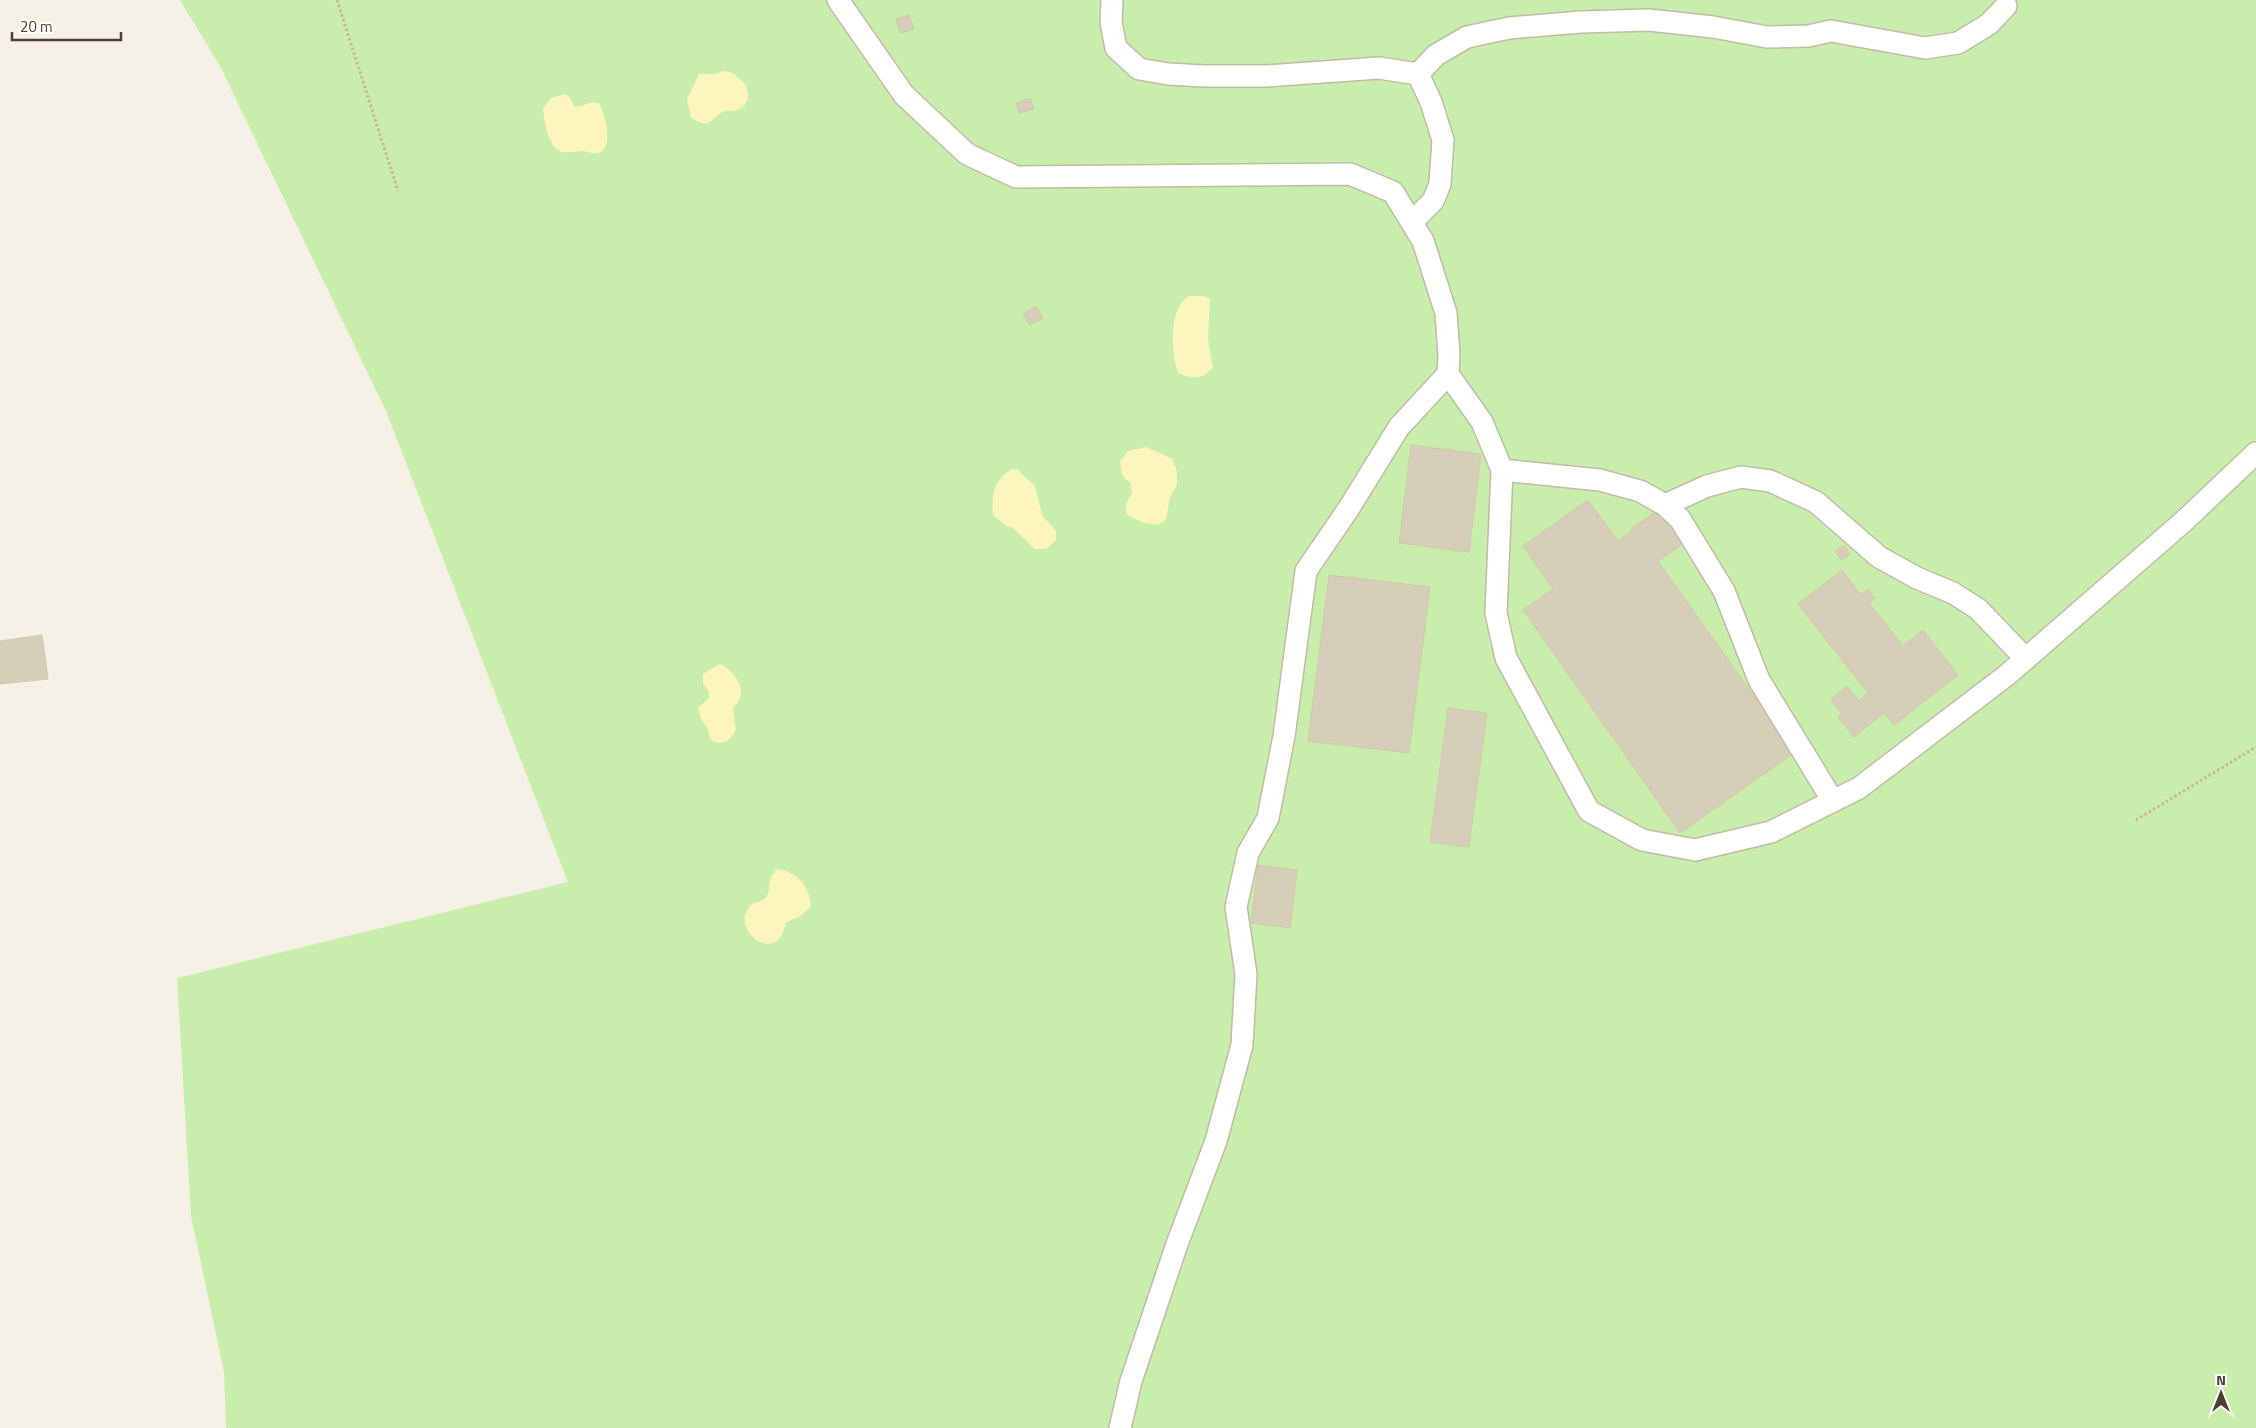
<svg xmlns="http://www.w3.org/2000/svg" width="2256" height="1428" viewBox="0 0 2256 1428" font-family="'Titillium Web',sans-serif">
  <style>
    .green { fill: #c9edaa }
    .sand { fill: #fdf5be }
    .building { fill: #d7ceba; stroke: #d3c7ac }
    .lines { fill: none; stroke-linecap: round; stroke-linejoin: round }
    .service-casing { stroke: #c1baa7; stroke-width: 24 }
    .path { stroke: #c4b897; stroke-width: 3; stroke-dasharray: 2.5 2.5; stroke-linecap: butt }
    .service { stroke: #fff; stroke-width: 21 }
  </style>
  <rect width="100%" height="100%" fill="#f5f1e6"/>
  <!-- green -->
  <polygon class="green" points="180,0 2256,0 2256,1428 226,1428 224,1372 191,1216 177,978 568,882 386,411 220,66"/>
  <!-- sand -->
  <g class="sand">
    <path d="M723,71C732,71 737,76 743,82C752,93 749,109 733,111C728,111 725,110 721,113C707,123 709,128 691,118L687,99L699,74H717Z"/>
    <path d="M565,94L569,96L574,106C582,109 588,100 599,103C605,113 615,149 598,153C593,155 588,151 583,151C577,151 569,153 563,152C548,150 544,120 543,108L551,98Z"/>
    <path d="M1189,296H1203L1210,299L1208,339L1213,368C1200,380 1194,379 1178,373C1171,353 1168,308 1189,296Z"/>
    <path d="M1146,447L1173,459L1177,472V484L1170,497L1166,520L1158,525L1144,523L1127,515C1125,506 1126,502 1132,494L1130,483L1122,475L1120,461L1128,451Z"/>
    <path d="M1012,469L1018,470L1035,486L1042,515L1056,531V540L1046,549H1035L1013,528L1005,525L993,515C991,495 994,480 1012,469Z"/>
    <path d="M720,664C732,669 747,687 739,700C737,704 734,706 733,710L736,730C732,738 722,747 713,741C709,738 709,733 708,730C704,722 698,717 699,707L709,698V692L703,684V674Z"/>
    <path d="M777,869C797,871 810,887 811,906L801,916L787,922C784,927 783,935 779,939C764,954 736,930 747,910C750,902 760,902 766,898C772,887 766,879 777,869Z"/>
  </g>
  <!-- building -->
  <g class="building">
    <polygon points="909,15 914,29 900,33 896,19"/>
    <polygon points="1030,98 1034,109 1019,113 1016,103"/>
    <polygon points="1036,306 1043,318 1030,325 1023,314"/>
    <polygon points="1411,445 1481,454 1469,552 1399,543"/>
    <polygon points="1588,500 1618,541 1632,531 1631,529 1658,510 1683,544 1658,561 1794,753 1680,833 1523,610 1553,589 1523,546"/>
    <polygon points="1844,546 1850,554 1841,560 1835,551"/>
    <polygon points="1842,570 1861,595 1868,589 1875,598 1869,603 1903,646 1923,630 1958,675 1894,725 1884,713 1854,737 1838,717 1842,714 1831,699 1847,686 1859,701 1868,693 1798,604"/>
    <polygon points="1329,575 1430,587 1409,753 1308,741"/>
    <polygon points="42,635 48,679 0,684 0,641"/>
    <polygon points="1448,708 1487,713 1469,847 1430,842"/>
    <polygon points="1258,865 1297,870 1290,928 1251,923"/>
  </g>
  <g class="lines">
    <!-- service casing -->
    <g class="service-casing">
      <g id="service">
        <polyline points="838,0 904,95 967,154 1016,177 1350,174 1393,192 1423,241 1446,313 1449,355 1448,374 1482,422 1502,470 1496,613 1506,658 1589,811 1642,840 1695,850 1771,832 1859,788 2007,675 2183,522 2256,453"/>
        <polyline points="1112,0 1111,22 1116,48 1139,69 1168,74 1204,76 1266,76 1379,68 1418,74 1431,102 1443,140 1440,184 1433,201 1412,222"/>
        <polyline points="1418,74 1436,55 1467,37 1509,28 1581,22 1649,20 1713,27 1767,37 1808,36 1831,31 1925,48 1958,43 1989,24 2006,6"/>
        <polyline points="1502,470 1600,480 1640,491 1665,505 1680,519 1724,591 1759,680 1833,801"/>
        <polyline points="1665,505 1707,486 1741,477 1770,481 1816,502 1879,557 1917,578 1953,593 1978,609 2026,659"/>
        <polyline points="1120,1428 1131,1381 1177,1244 1216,1141 1242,1045 1246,974 1236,907 1248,853 1268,818 1284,736 1306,571 1349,508 1399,427 1448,374"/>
      </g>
    </g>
    <!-- path -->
    <g class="path">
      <polyline points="337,0 398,191"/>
      <polyline points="2136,820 2256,747"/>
    </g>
    <!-- service -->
    <use href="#service" class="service"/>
  </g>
  <!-- north arrow -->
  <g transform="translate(2221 1393)" stroke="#ffffff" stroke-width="4" paint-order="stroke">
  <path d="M0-4L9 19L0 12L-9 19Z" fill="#484234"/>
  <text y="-8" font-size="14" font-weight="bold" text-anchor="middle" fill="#484234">N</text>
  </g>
  <!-- scale -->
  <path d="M12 32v8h109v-8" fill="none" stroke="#484234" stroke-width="2.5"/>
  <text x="20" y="32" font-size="15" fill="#484234" stroke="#ffffff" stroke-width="4" paint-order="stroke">20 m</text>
</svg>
